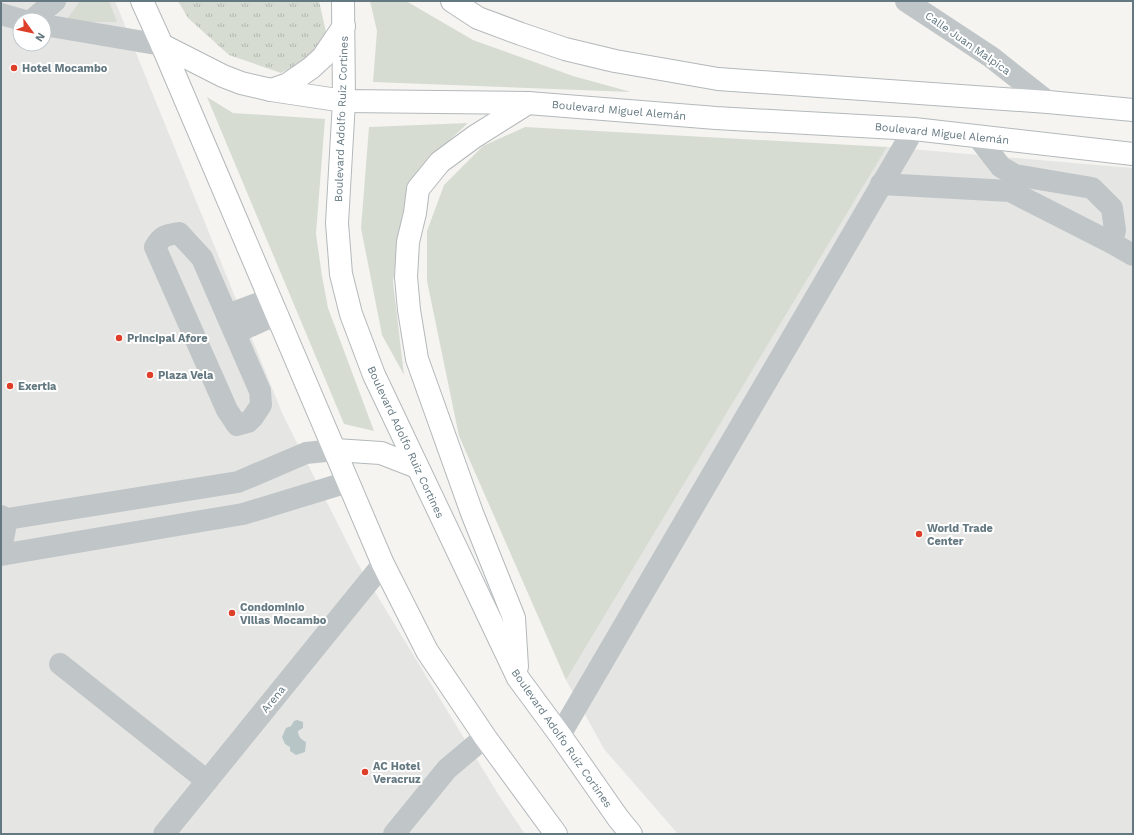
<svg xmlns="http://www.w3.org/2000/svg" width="1134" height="835" viewBox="0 0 1134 835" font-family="'Work Sans',sans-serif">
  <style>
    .built { fill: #e5e6e4; fill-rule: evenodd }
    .grass { fill: #d7dcd2 }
    .park { fill: url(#park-tufts) }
    .water { fill: #b7c5c7 }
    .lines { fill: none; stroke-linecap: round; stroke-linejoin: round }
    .major-casing { stroke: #b3b8bb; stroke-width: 24 }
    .minor { stroke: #c0c5c7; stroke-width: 22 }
    .major { stroke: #fff; stroke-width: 22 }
    .poi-dot { fill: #de3f28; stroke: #fff; stroke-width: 1.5 }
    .labels { text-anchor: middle; stroke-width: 4; stroke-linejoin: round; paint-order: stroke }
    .street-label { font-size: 11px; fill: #647881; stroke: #fff }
    .poi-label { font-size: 11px; font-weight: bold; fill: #647881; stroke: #fff; text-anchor: start }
  </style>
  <defs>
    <pattern id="park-tufts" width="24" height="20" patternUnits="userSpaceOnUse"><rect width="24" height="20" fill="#d7dcd2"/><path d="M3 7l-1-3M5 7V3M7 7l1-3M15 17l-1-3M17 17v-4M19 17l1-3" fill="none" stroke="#b2b7b0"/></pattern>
  </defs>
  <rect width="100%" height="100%" fill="#f5f4f1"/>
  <!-- built -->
  <g class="built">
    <path d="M1,1H115L283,415L358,564L498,794L525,834H1ZM20,20H44V44H20Z"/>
    <polygon points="887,147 1133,168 1133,834 678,834 604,749 566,680"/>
  </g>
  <!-- grass -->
  <g class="grass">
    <polygon points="80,1 109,1 117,22 65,22"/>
    <polygon points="370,1 406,1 473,40 573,76 631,92 373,82 377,31"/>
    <polygon points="207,97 233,113 325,119 316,234 322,276 328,308 374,431 344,424"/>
    <polygon points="468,123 422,166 402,216 393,282 404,375 382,335 361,228 369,127"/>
    <polygon points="525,127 887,147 566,680 459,436 427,281 427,231 444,185 483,146"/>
  </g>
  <!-- park -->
  <polygon class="park" points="178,1 319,1 326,32 311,58 281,73 229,55 188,18"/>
  <!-- water -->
  <path class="water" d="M297,720L303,722V728L298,731C298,737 301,739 306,742L305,752L296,755L290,751V747L285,744L282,737L286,728L291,726L294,721Z"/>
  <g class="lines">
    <!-- major casing -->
    <g class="major-casing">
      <g id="major">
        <polyline points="142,1 162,45 383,564 427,651 485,737 556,834"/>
        <polyline points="343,1 344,101 337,223 341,274 351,314 374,375 518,678 560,735 618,818 631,834"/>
        <polyline points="452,1 478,18 521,34 565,49 615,61 718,79 1048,102 1133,110"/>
        <polyline points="162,45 223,76 241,83 271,90 344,101 528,103 716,118 914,129 1133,154"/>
        <polyline points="271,90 288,84 311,68 323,57 344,26"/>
        <polyline points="335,450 381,453 417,467"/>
        <polyline points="517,667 514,618 472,513 417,359 409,310 406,277 408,242 415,213 418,189 440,162 474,137 528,103"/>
      </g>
    </g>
    <!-- minor -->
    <g class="minor">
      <polyline points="906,1 991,57 1048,102"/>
      <polyline points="1,14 22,20"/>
      <polyline points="32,20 55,1"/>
      <polyline points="44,25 162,45"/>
      <polyline points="977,136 1001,167 1015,175 1092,188 1112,208 1115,230 1112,243"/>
      <polyline points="881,184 1010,191 1112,243 1133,255"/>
      <path d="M179,233L202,258L260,391L261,405L253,417L248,422L237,425L227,410L155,247C162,235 166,235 179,233Z"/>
      <polyline points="227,315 270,299"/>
      <polyline points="235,333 277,314"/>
      <polyline points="1,516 7,519 238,482 306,453 335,450"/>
      <polyline points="1,549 7,519"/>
      <polyline points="1,555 243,514 348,482"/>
      <polyline points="60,664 207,781"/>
      <polyline points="560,735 914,129"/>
      <polyline points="164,834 383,564"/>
      <polyline points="394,834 447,769 485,737"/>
    </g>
    <!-- major -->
    <use href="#major" class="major"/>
  </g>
  <!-- markers -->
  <g class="poi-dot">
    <circle cx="14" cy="68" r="4"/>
    <circle cx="119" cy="338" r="4"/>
    <circle cx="150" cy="375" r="4"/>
    <circle cx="10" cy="386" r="4"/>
    <circle cx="919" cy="534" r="4"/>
    <circle cx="232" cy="613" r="4"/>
    <circle cx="365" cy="772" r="4"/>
  </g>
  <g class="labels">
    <!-- street labels -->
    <g class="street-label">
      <text transform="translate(968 43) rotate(35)" y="4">Calle Juan Malpica</text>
      <text transform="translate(619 110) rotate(5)" y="4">Boulevard Miguel Alemán</text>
      <text transform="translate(341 119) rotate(-88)" y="4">Boulevard Adolfo Ruiz Cortines</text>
      <text transform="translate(942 133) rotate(6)" y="4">Boulevard Miguel Alemán</text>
      <text transform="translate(406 442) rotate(65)" y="4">Boulevard Adolfo Ruiz Cortines</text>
      <text transform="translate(273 699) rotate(-51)" y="4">Arena</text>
      <text transform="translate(562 738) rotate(55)" y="4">Boulevard Adolfo Ruiz Cortines</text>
    </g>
    <!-- poi labels -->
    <g class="poi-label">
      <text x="22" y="72">Hotel Mocambo</text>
      <text x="127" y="342">Principal Afore</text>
      <text x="158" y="379">Plaza Vela</text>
      <text x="18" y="390">Exertia</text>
      <text x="927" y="532">World Trade<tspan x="927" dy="13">Center</tspan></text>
      <text x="240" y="611">Condominio<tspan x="240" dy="13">Villas Mocambo</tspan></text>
      <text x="373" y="770">AC Hotel<tspan x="373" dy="13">Veracruz</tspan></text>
    </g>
  </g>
  <!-- border -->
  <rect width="1134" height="835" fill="none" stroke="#647881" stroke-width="4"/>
  <!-- north arrow -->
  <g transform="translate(32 32) rotate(123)"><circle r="19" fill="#ffffff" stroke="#c1c9cd"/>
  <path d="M0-3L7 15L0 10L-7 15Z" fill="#de3f28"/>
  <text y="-6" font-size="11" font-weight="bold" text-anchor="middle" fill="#647881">N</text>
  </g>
</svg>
